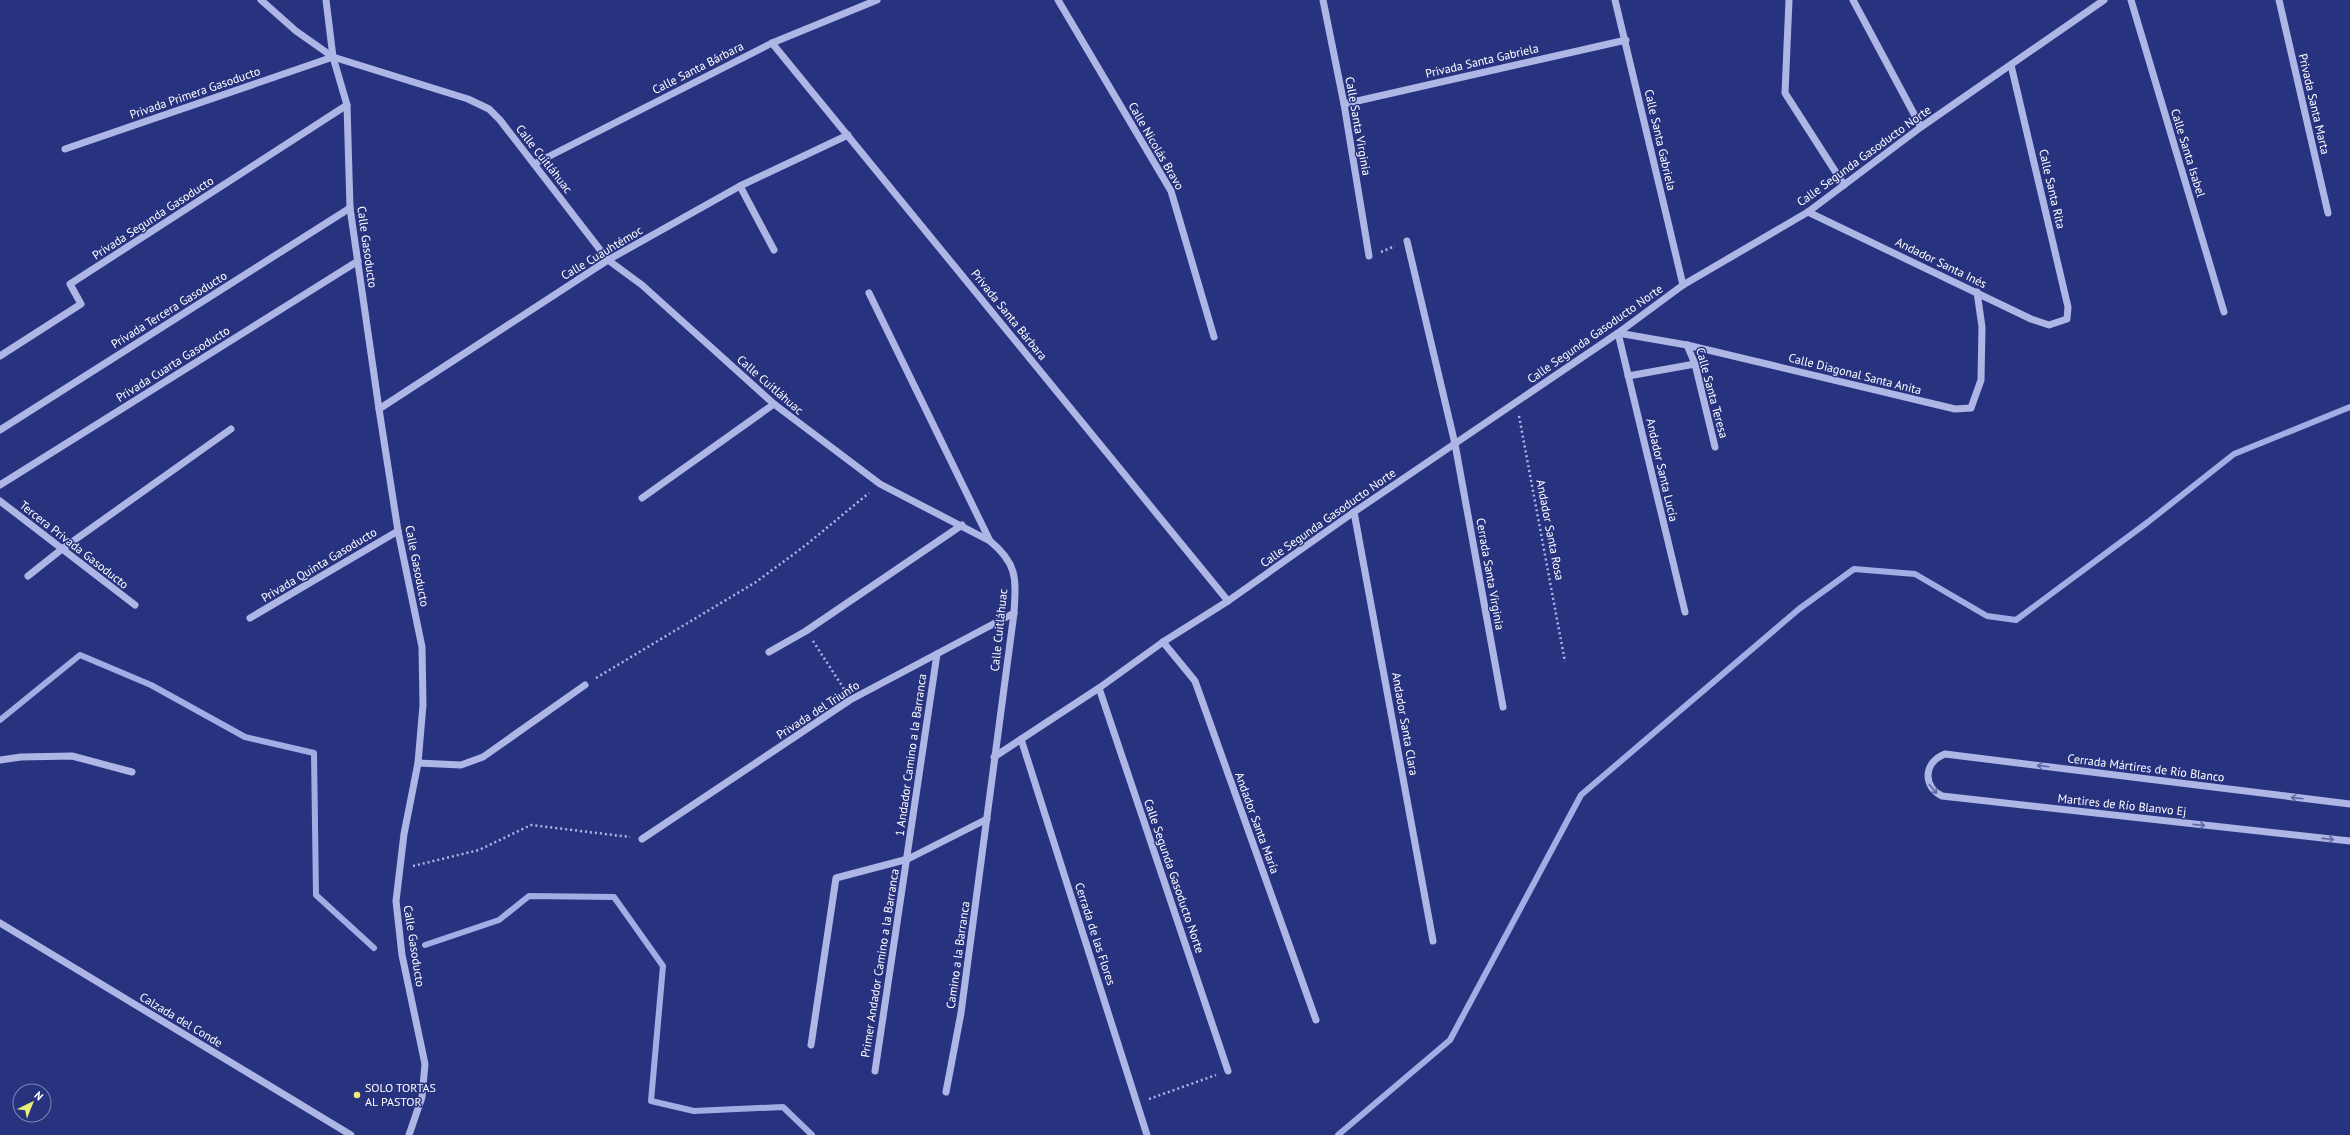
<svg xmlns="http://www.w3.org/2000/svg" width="2350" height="1135" viewBox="0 0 2350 1135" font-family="'PT Sans',sans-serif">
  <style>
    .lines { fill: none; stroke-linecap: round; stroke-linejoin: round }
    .stream { stroke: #a3ade5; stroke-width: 6 }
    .path { stroke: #aeb6e5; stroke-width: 2.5; stroke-dasharray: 2 3; stroke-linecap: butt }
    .minor { stroke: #aeb6e5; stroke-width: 7 }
    .oneway { stroke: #5e67a8 }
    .poi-dot { fill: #ebed74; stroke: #28337f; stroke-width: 1.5 }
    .labels { text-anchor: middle; stroke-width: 3; stroke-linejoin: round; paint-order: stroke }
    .street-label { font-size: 12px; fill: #fff; stroke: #28337f }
    .poi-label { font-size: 12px; fill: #fff; stroke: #28337f; text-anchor: start }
  </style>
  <rect width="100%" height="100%" fill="#28337f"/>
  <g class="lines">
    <!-- stream -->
    <g class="stream">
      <polyline points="0,720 80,655 151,685 245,737 314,753 316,895 374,948"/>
      <polyline points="425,945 499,920 529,896 614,897 663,966 651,1101 694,1111 783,1107 812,1135"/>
      <polyline points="1338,1135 1450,1040 1581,795 1799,609 1854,569 1915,574 1987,616 2016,620 2148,522 2234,454 2350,407"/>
    </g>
    <!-- path -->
    <g class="path">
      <polyline points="1381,252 1395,246"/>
      <polyline points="1519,416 1565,662"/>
      <polyline points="813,641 844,689"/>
      <polyline points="596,678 756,582 806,545 869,493"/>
      <polyline points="413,866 479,850 531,825 630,837"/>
      <polyline points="1149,1099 1216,1075"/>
    </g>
    <!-- minor -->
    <g class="minor">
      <path d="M261,0L296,31L333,57L468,99L489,109L500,120L608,260L642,285L774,404L880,484L990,541C1018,564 1016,579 1014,613L961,1013L946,1092"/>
      <polyline points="326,0 333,57 347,105 350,208 379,409 398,531 422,647 423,705 418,763 404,834 396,901 402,955 425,1064 422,1097 409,1135"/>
      <polyline points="1058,0 1171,191 1214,337"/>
      <polyline points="1323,0 1344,104 1369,256"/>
      <polyline points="1615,0 1683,285"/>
      <polyline points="1789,0 1785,93 1844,185"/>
      <polyline points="1853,0 1921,127"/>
      <polyline points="2131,0 2224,312"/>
      <polyline points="2279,0 2328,213"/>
      <polyline points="772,43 1228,601"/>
      <polyline points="1344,104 1626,40"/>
      <polyline points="65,149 333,57"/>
      <polyline points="534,164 772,43 877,0"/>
      <polyline points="740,186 774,250"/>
      <polyline points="1808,212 2031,319 2049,325 2067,319 2068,307 2011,65"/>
      <polyline points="1407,241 1455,444 1503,707"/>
      <polyline points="869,293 990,541"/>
      <polyline points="1687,345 1695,364 1715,447"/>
      <polyline points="0,356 81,304 70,284 347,105"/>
      <polyline points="1628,376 1695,364"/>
      <polyline points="379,409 608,260 740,186 848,135"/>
      <polyline points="0,430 350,208"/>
      <polyline points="0,485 358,261"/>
      <polyline points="642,498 774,404"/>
      <polyline points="0,501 135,605"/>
      <polyline points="1354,512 1433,941"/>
      <polyline points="28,576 62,549 231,429"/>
      <polyline points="1685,612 1618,333 1687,345 1955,409 1971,408 1981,380 1982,327 1977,292"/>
      <polyline points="250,618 398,531"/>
      <polyline points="1163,642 1195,681 1316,1020"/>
      <polyline points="769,652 806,631 962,525"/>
      <polyline points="1099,688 1228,1071"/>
      <polyline points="1021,739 1147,1135"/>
      <polyline points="994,757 1099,688 1163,642 1228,601 1354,512 1618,333 1683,285 1808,212 1921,127 2104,0"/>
      <polyline points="0,760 21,757 72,756 132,772"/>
      <polyline points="418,763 461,765 483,757 585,685"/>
      <path d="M2350,804L1945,754C1924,762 1922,786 1942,796L2350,841"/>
      <polyline points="642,839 850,700 1014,613"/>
      <polyline points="0,923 351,1135"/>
      <polyline points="811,1045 836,878 908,859 987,819"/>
      <polyline points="875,1071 937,654"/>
    </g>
  </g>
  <!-- one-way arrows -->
  <defs><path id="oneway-shaft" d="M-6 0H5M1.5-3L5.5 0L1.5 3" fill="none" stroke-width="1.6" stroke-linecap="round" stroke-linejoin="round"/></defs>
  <g class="oneway">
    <use href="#oneway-shaft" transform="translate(2043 766) rotate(-173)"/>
    <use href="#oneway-shaft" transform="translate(1933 789) rotate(51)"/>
    <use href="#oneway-shaft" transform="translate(2297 798) rotate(-173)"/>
    <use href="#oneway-shaft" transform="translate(2199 825) rotate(6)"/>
    <use href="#oneway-shaft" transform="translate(2328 839) rotate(6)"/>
  </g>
  <!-- markers -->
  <circle class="poi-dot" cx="357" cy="1095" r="4"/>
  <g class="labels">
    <!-- street labels -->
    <g class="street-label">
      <text transform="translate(1482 61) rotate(-13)" y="4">Privada Santa Gabriela</text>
      <text transform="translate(698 68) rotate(-27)" y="4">Calle Santa Bárbara</text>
      <text transform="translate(195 93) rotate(-19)" y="4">Privada Primera Gasoducto</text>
      <text transform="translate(2314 104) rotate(77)" y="4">Privada Santa Marta</text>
      <text transform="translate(1358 126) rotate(80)" y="4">Calle Santa Virginia</text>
      <text transform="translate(1660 140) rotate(77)" y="4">Calle Santa Gabriela</text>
      <text transform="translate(1156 146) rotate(60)" y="4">Calle Nicolás Bravo</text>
      <text transform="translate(2188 153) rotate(73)" y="4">Calle Santa Isabel</text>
      <text transform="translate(1864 156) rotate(-36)" y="4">Calle Segunda Gasoducto Norte</text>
      <text transform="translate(544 159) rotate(52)" y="4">Calle Cuitláhuac</text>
      <text transform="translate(2052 189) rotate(77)" y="4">Calle Santa Rita</text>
      <text transform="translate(153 218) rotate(-33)" y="4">Privada Segunda Gasoducto</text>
      <text transform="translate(367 247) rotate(82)" y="4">Calle Gasoducto</text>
      <text transform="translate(602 253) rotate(-31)" y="4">Calle Cuauhtémoc</text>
      <text transform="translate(1941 263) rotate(26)" y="4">Andador Santa Inés</text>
      <text transform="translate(169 310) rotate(-32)" y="4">Privada Tercera Gasoducto</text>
      <text transform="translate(1009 315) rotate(51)" y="4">Privada Santa Bárbara</text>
      <text transform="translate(1595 334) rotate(-35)" y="4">Calle Segunda Gasoducto Norte</text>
      <text transform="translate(173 364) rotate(-32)" y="4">Privada Cuarta Gasoducto</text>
      <text transform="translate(1855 374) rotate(14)" y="4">Calle Diagonal Santa Anita</text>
      <text transform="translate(770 385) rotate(41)" y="4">Calle Cuitláhuac</text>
      <text transform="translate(1712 393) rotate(75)" y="4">Calle Santa Teresa</text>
      <text transform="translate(1662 470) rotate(77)" y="4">Andador Santa Lucía</text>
      <text transform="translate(1328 518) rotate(-35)" y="4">Calle Segunda Gasoducto Norte</text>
      <text transform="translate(1550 530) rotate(79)" y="4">Andador Santa Rosa</text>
      <text transform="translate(74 545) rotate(38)" y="4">Tercera Privada Gasoducto</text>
      <text transform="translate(319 565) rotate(-31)" y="4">Privada Quinta Gasoducto</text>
      <text transform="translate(417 566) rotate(79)" y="4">Calle Gasoducto</text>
      <text transform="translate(1490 574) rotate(80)" y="4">Cerrada Santa Virginia</text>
      <text transform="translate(999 630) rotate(-84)" y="4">Calle Cuitláhuac</text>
      <text transform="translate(818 710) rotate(-33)" y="4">Privada del Triunfo</text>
      <text transform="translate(1405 724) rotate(80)" y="4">Andador Santa Clara</text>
      <text transform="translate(911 755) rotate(-82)" y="4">1 Andador Camino a la Barranca</text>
      <text transform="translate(2146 768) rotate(7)" y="4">Cerrada Mártires de Río Blanco</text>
      <text transform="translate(2122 805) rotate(6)" y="4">Martires de Río Blanvo Ej</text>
      <text transform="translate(1257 823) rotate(70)" y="4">Andador Santa María</text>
      <text transform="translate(1174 876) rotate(71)" y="4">Calle Segunda Gasoducto Norte</text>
      <text transform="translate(1095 934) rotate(72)" y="4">Cerrada de las Flores</text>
      <text transform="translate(414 946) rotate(81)" y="4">Calle Gasoducto</text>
      <text transform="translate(958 955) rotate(-82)" y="4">Camino a la Barranca</text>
      <text transform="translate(880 963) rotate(-81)" y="4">Primer Andador Camino a la Barranca</text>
      <text transform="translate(181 1020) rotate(31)" y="4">Calzada del Conde</text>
    </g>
    <!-- poi labels -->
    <g class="poi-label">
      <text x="365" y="1092">SOLO TORTAS<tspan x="365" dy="14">AL PASTOR</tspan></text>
    </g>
  </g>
  <!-- north arrow -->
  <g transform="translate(32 1103) rotate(43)"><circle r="19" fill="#28337f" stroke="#7e85b2"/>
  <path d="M0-3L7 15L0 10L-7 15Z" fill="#ebed74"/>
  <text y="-6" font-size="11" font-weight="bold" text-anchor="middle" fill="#ffffff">N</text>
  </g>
</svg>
